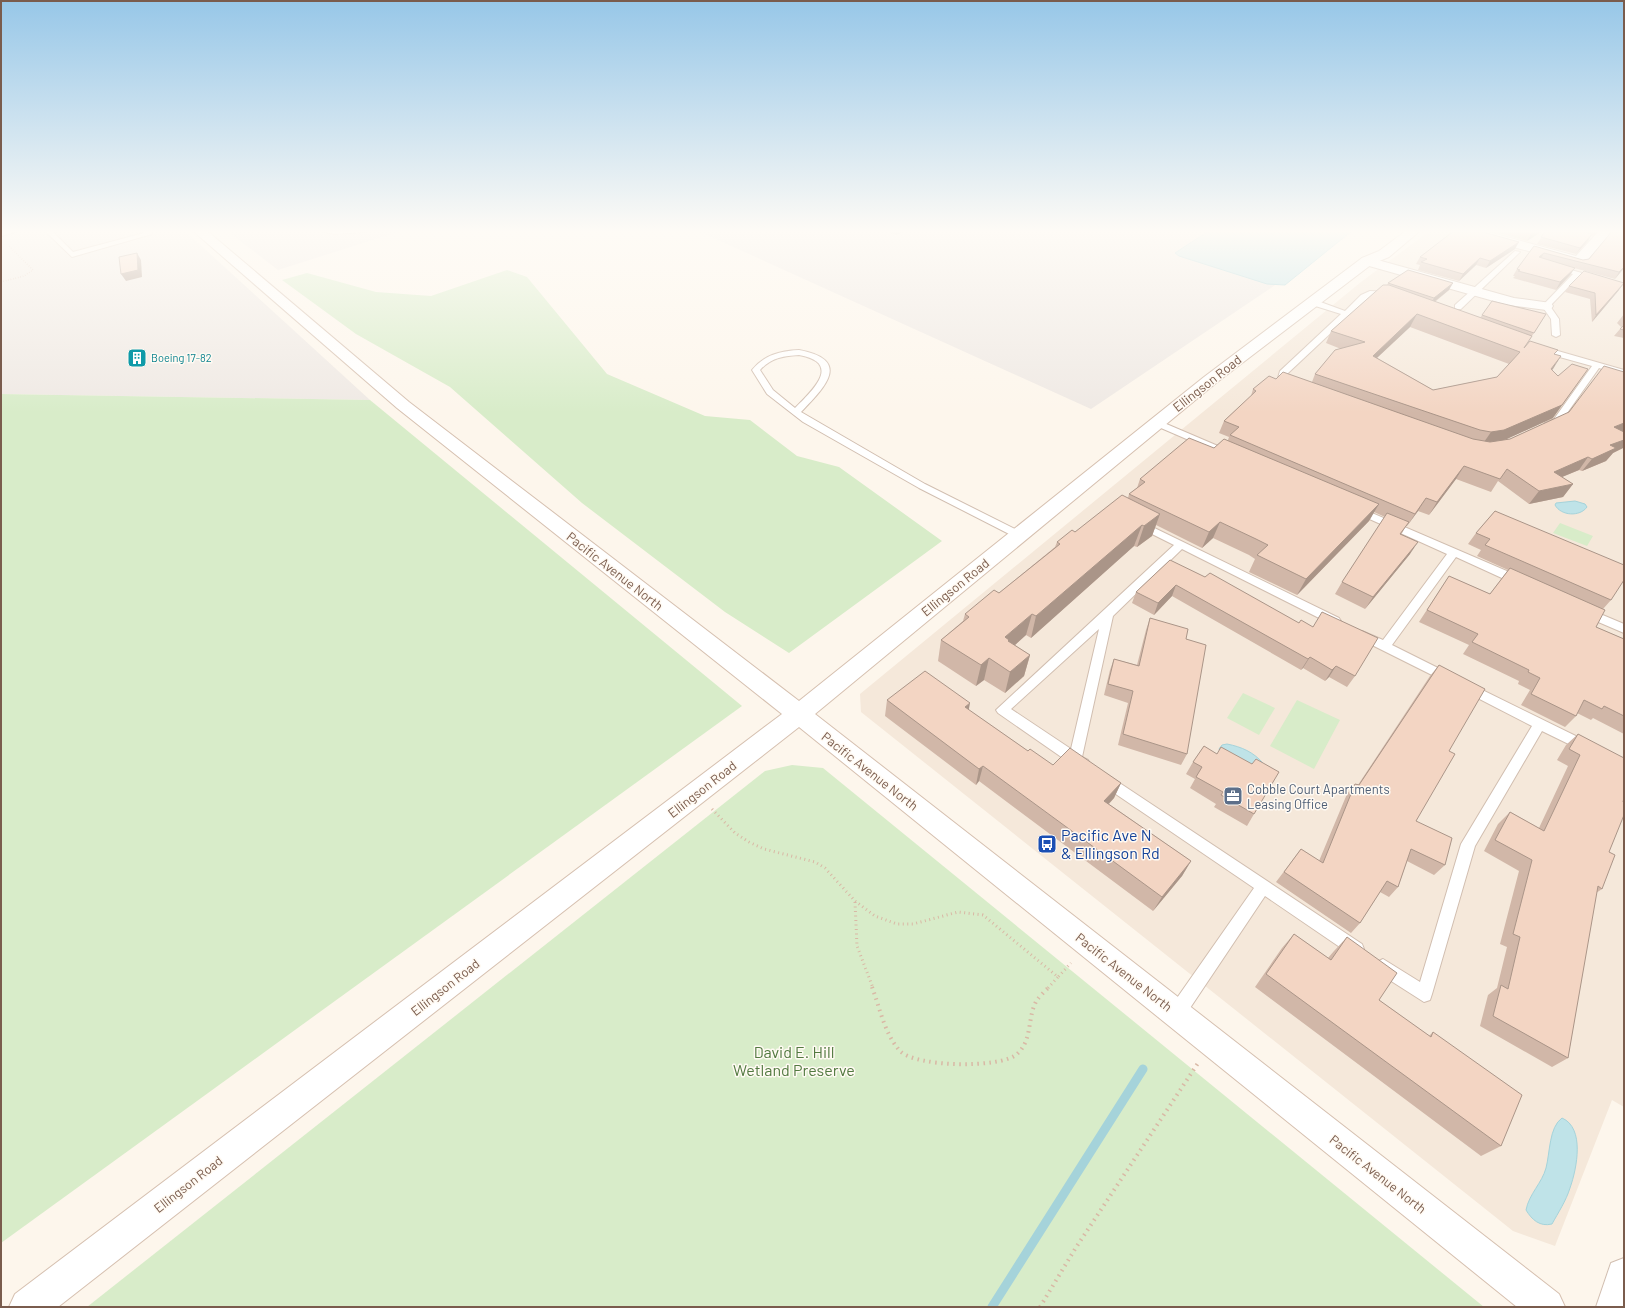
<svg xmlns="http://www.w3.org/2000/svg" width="1625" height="1308" viewBox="0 0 1625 1308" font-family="Barlow,sans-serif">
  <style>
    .residential { fill: #f5e8da }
    .industrial { fill: #efe9e4 }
    .green { fill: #d8ecc9 }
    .water { fill: #bfe3e8; stroke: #a5d3da }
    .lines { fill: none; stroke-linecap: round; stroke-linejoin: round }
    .stream { stroke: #a5d3da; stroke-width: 9 }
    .lane-casing { stroke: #d1beb0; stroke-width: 2 }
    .street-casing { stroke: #d1beb0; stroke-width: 2 }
    .secondary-casing { stroke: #d6c0b0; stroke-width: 2 }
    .path-far2 { stroke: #d9b8a5; stroke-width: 1.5; stroke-dasharray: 0.5 2; stroke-linecap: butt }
    .path-far1 { stroke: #d9b8a5; stroke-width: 3; stroke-dasharray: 1 3.5; stroke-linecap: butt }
    .path { stroke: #d9b8a5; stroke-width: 4; stroke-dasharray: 1.5 4.5; stroke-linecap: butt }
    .lane { fill: #fff; fill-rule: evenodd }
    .street { fill: #fff; fill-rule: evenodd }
    .secondary { fill: #fff; fill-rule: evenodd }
    .wall { fill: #d1b7a8; fill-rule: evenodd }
    .shaded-wall { fill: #aa9588 }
    .building { fill: #f3d5c3; stroke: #aa9588; fill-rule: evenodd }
    .labels { text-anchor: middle; stroke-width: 3; stroke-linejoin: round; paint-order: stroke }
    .far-culture-label { font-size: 11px; fill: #0d838f; stroke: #fffaf3; text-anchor: start }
    .street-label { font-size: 13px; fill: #7a5c4d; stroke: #fffaf3 }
    .service-label { font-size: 13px; fill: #4e5e75; stroke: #fffaf3; text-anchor: start }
    .near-transit-label { font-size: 16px; fill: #164399; stroke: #fffaf3; text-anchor: start }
    .near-park-label { font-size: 16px; fill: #537a41; stroke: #fffaf3 }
  </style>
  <rect width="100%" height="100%" fill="#fdf6ec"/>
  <!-- residential -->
  <polygon class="residential" points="1431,230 1453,230 1490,241 1501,230 1624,230 1624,1107 1612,1100 1555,1246 1513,1231 861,712 860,694 1361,282"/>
  <!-- industrial -->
  <g class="industrial">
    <polygon points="1,230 184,230 370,400 1,394"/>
    <polygon points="226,230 404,230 278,270"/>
    <polygon points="696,230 1357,230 1091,409"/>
  </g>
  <!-- green -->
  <g class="green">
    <polygon points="507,270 527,277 607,374 705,416 750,420 797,456 839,467 942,541 789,653 725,612 582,503 450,387 356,334 282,280 307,273 376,292 431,296"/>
    <polygon points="1,394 370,400 742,706 1,1243"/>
    <polygon points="1560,523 1593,536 1587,546 1553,533"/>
    <polygon points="1243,693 1275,708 1259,735 1227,718"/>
    <polygon points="1297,700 1340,720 1314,769 1270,746"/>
    <polygon points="792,765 823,768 1484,1307 87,1307 765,771"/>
  </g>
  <!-- water -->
  <g class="water">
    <polygon points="1210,230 1353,230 1285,285 1267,284 1179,256 1175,253"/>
    <path d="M1575,501L1585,504L1587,507C1580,517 1561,516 1555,505L1556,503Z"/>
    <path d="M1227,744C1242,747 1253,752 1263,763L1260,771L1221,754L1219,749L1222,745Z"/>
    <path d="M1562,1118C1585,1128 1577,1168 1570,1188C1566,1201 1558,1213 1552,1224C1540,1227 1532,1220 1526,1210C1529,1194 1542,1183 1546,1168C1550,1153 1549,1127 1562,1118Z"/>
  </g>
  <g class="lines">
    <!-- stream -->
    <polyline class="stream" points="992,1307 1143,1069"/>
    <!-- lane casing -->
    <g class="lane-casing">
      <g id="lane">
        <polygon points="1,230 21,230 2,236"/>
        <polygon points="44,230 51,230 73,252 144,233 141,230 148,230 152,234 72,257"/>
        <polygon points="315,230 368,230 365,232 334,234"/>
        <polygon points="1515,251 1520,252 1461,309 1455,309 1455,305"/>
        <polygon points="1553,265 1600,278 1596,280 1579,276 1550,306 1559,319 1560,335 1556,337 1552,335 1551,319 1542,306 1573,274 1553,269"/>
        <path d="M1370,291L1388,292L1392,294C1386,298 1375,295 1367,299L1287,374L1286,377L1292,381V385C1286,386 1281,382 1278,378L1280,371L1341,314L1309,304V300H1315L1345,311L1361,295Z"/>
        <polygon points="1538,347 1544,347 1624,370 1624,376 1599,368 1560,423 1551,427 1545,427 1545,423 1554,419 1592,366 1538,351"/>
        <path d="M799,350C853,360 824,388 801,412L925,484L1023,533L1024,535L1023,537H1015L919,488L803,422L767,394L752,370C764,355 780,351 799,350ZM799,355C843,363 812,391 795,408L773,390L760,370C771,358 783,356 799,355Z"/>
        <polygon points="1157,420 1232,452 1234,454 1229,457 1226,456 1154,425 1154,421"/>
        <polygon points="1358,507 1523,578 1525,581 1523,584 1515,584 1456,557 1392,645 1452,675 1454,678 1452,681 1444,681 1358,638 1356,635 1358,632 1362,631 1383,640 1447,554 1354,512 1353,510"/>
        <path d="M1140,521L1339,618L1341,621L1339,624H1331L1182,549L1113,616L1082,757L1088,760L1090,764L1088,768L1083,769L1070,763L998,713L996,710L1174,545L1136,526L1135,524L1136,522ZM1099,629L1071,749L1011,709Z"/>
        <polygon points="1586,608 1624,624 1624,633 1582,615 1580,612"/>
        <polygon points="1468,683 1590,743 1592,747 1590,751 1585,752 1542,731 1475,846 1432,994 1430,1000 1424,1002 1377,972 1375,967 1377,962 1383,959 1420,982 1461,844 1532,726 1464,691 1462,688 1464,685"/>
        <polygon points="1106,774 1362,944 1364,949 1362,954 1356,957 1350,954 1265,896 1182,1020 1176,1022 1170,1020 1168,1014 1170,1008 1254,888 1101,784 1099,780 1101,776"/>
      </g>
    </g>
    <!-- street casing -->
    <g class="street-casing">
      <g id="street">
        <polygon points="1461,230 1481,230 1576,256 1600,230 1613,230 1584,264 1579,265 1463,233"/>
        <polygon points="1367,257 1514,298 1551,303 1553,306 1551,309 1546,310 1508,305 1362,264 1361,261 1362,258"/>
        <polygon points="1624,1258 1624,1307 1596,1307 1611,1263"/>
      </g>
    </g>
    <!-- secondary casing -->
    <g class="secondary-casing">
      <polygon id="secondary" points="192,230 206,230 409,402 799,701 1204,377 1362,258 1379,251 1407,230 1421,230 1389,257 1372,264 1216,383 815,714 1559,1294 1565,1307 1517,1307 799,727 58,1307 9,1307 15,1294 782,714 397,408"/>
    </g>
    <!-- path-far2 -->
    <polyline class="path-far2" points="1,282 24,276 33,270 9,246"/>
    <!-- path-far1 -->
    <g class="path-far1">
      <polyline points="712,809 735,833 749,842 764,849 815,862 825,868 855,901 875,916 897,924 913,924 958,912 983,915 1058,977 1071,963"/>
      <polyline points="855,902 857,946 873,988"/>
      <polyline points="1048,988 1058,977"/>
    </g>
    <!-- path -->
    <g class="path">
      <path d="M872,987C880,1008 884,1033 900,1051C915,1067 1000,1069 1017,1054C1033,1040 1027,1016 1037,1000C1040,996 1045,991 1049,987"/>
      <polyline points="1040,1307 1075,1249 1198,1063"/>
    </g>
    <!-- lane -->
    <use href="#lane" class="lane"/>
    <!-- street -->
    <use href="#street" class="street"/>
    <!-- secondary -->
    <use href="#secondary" class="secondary"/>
  </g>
  <!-- wall -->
  <g class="wall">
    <polygon points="883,230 906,230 896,235"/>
    <polygon points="1487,230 1544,230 1527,241"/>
    <polygon points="1546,230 1598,230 1593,236 1591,235 1588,241 1576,254 1537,244"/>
    <polygon points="1534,246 1583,260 1589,259 1624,268 1615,279 1574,268 1570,275 1556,290 1513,278 1515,276 1513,276 1517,269"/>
    <polygon points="1515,249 1486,268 1476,265 1459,281 1418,270 1420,265 1416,264 1420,257"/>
    <path d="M1388,283L1449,290L1435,302L1480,318L1482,315L1546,314L1525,347L1555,354L1552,370L1553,418L1504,440L1623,431V448L1613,453L1606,461L1582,471L1579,470L1562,477L1573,484L1563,497L1529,504L1498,481L1491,492L1456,479L1429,515L1418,511L1407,526H1406L1401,535L1410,554L1365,609L1335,594L1342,582L1385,517L1374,512L1369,521L1297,595L1249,572L1255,559L1249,555L1213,538L1202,548L1156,525L1152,536L1137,547L1134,546L1031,638L1026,635L1015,645L1030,655L1024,676L1005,693L984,680L976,686L938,661L941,640L963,621L965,614L999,593L1055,547L1057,542L1075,532L1128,498L1129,494L1137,488L1140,479L1214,448L1228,440L1229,437L1219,433L1224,421L1251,396L1253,389L1276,379L1312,382L1315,374L1341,349L1326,343L1331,331L1387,285ZM1410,327L1509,364L1497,377L1433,390L1377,358Z"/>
    <polygon points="1569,286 1619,290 1592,322 1590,299 1565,292"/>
    <polygon points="1624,314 1624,338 1614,336 1620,329 1621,327 1617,323"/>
    <polygon points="1495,511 1611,600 1603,609 1596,627 1624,639 1624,734 1593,718 1591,720 1577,713 1576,716 1565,727 1521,705 1530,690 1518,684 1519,681 1463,654 1469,645 1419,622 1449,576 1490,594 1508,570 1477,556 1481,550 1468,544 1476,533"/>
    <polygon points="1170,560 1355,676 1347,687 1329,677 1325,681 1303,668 1301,670 1172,596 1154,615 1132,603 1136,592"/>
    <polygon points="1150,618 1186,639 1187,754 1181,765 1118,745 1128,703 1104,695 1110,670 1114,659 1137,665 1146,630"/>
    <polygon points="1439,665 1449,751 1416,821 1445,865 1434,875 1407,861 1398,887 1389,897 1380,892 1360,923 1351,933 1276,882 1301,849 1319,861 1347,794 1355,784 1358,785 1430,676"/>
    <polygon points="887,700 969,710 1028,751 1053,765 1121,783 1114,798 1109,804 1191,861 1182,876 1153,911 979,781 976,785 885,716"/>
    <polygon points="1578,734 1623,802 1609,852 1602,889 1596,893 1568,1058 1552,1067 1480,1026 1488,995 1497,988 1507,947 1500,944 1519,871 1484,851 1498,824 1510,812 1539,828 1568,766 1557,760 1566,745"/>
    <polygon points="1204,746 1254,814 1247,826 1214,807 1216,804 1190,788 1195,779 1186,774 1193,762"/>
    <polygon points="1294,934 1328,958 1334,951 1347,937 1379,1000 1429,1036 1433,1032 1501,1146 1481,1156 1255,987 1282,948"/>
  </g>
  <!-- shaded-wall -->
  <g class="shaded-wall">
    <polygon points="896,230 906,230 896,235"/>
    <polygon points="1538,230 1544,230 1527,241 1531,234"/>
    <polygon points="1596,230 1598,230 1593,236"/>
    <polygon points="1592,234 1588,241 1576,254 1580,248"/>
    <polygon points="1519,242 1515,249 1486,268 1490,261"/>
    <polygon points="137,253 141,260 142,277 126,281 121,274"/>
    <polygon points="1544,253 1540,260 1539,257"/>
    <polygon points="1480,258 1476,265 1459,281 1463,274"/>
    <polygon points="1624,267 1624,268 1615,279 1619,272"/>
    <polygon points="1575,268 1570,275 1556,290 1560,282"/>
    <polygon points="1453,283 1449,290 1430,305 1434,298"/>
    <polygon points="1624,283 1619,290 1592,322 1596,315"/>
    <polygon points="1417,314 1410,327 1366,368 1373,356"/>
    <polygon points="1561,356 1553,369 1542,381 1551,369"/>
    <polygon points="1588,369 1553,418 1496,444 1482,445 1491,432"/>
    <polygon points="1624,423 1624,431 1604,439 1614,427"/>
    <polygon points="1624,440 1624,447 1623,448 1613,453 1606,461 1582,471 1592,459 1610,445"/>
    <polygon points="1588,457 1579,470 1545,484 1554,472"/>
    <polygon points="1464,466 1456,479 1429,515 1437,502"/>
    <polygon points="1573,484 1563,497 1529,504 1539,491"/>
    <polygon points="1426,498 1418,511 1407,526 1415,514"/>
    <polygon points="1379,504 1369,521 1297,595 1306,579"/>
    <polygon points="1160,514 1152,536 1137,547 1144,526"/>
    <polygon points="1220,522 1213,538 1202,548 1209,532"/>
    <polygon points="1142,525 1134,546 1031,638 1036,616"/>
    <polygon points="1418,542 1410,554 1365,609 1373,597"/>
    <polygon points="1176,585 1172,596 1154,615 1158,603"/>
    <polygon points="1032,614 1026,635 1006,653 1005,637"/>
    <polygon points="1030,655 1024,676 1005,693 1010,672"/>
    <polygon points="1310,657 1303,668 1301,670 1308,659"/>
    <polygon points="989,658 984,680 976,686 981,665"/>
    <polygon points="1336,666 1329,677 1325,681 1332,670"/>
    <polygon points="970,703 967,719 965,707"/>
    <polygon points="983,766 979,781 976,785 979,769"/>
    <polygon points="1121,783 1114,798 1097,816 1104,801"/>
    <polygon points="1191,861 1182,876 1153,911 1162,897"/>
  </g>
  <!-- building -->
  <g class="building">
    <polygon points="1455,230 1476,230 1519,242 1490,261 1480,258 1463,274 1421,262 1427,259 1420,257"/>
    <polygon points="1516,230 1538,230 1531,234"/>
    <polygon points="1546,230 1579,230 1592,234 1580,248 1541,237"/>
    <polygon points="1613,230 1624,230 1624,267 1619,272 1544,253 1539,257 1575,268 1560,282 1518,271 1520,270 1517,269 1534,246 1583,260 1589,259"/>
    <polygon points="137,253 138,270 121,274 119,257"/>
    <polygon points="1408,270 1453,283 1434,298 1388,283"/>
    <polygon points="1584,271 1624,283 1596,315 1595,293 1569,286"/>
    <path d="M1383,285H1389L1532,336L1524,348L1530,341L1558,350L1554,354L1561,356L1551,369L1558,376L1572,364L1588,369L1562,405L1504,430L1491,432L1480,430L1315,374L1335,350L1365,342L1331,331ZM1417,314L1520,352L1497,377L1433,390L1373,356Z"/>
    <polygon points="1492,301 1546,314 1534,333 1482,315"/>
    <polygon points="1624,325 1624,330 1620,329"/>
    <polygon points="1604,366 1624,372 1624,423 1614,427 1624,432 1624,440 1610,445 1616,448 1592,459 1588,457 1554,472 1573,484 1539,491 1507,469 1500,479 1464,466 1437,502 1426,498 1415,514 1230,435 1239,427 1224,421 1256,391 1253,389 1269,376 1276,379 1283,372 1473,439 1490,442 1510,439 1569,412"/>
    <polygon points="1189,438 1214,448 1224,439 1379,504 1306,579 1257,555 1268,545 1256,539 1220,522 1209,532 1129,494 1145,482 1140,479"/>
    <polygon points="1122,495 1160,514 1144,526 1142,525 1036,616 1032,614 1005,637 1009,640 1008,641 1030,655 1010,672 989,658 981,665 941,640 969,617 965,614 994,590 999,593 1060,544 1057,542 1072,530 1075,532"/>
    <polygon points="1495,511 1624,565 1624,580 1611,600 1485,545 1490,539 1476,533"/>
    <polygon points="1387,513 1409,522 1400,534 1418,542 1373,597 1342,582"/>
    <polygon points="1170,560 1205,577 1210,573 1299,623 1301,620 1313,627 1322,612 1378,638 1355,676 1336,666 1332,670 1310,657 1308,659 1176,585 1158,603 1136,592"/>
    <polygon points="1510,568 1605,610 1596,627 1624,639 1624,716 1604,706 1602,709 1584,700 1576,716 1531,694 1540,678 1528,672 1529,670 1472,642 1478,634 1427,610 1449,576 1490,594"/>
    <polygon points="1150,618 1188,629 1186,639 1206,645 1187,754 1123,734 1133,691 1108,684 1114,659 1139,666"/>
    <polygon points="1439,665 1485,689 1449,751 1455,754 1416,821 1452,838 1445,865 1411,849 1398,887 1387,881 1360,923 1284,872 1301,849 1323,863 1355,784 1359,785"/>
    <polygon points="925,671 970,703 965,707 1028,751 1030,749 1053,765 1070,748 1121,783 1104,801 1191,861 1162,897 983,766 979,769 887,700"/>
    <polygon points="1578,734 1624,758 1624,798 1623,802 1624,803 1624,815 1609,852 1615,855 1602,889 1598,886 1568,1058 1493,1016 1501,985 1508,989 1520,937 1513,934 1532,860 1495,840 1510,812 1544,831 1580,755 1569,749"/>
    <polygon points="1204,746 1217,754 1221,747 1252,764 1256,759 1279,772 1254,814 1221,795 1223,792 1196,777 1202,767 1193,762"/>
    <polygon points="1294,934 1331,960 1347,937 1397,973 1379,1000 1431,1037 1433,1032 1522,1095 1501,1146 1266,974"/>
  </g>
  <!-- sky -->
  <linearGradient id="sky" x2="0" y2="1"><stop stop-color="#97c7e8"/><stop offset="0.56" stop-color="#fefbf6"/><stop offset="1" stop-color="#fefbf6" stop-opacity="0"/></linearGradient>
  <rect width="1625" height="413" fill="url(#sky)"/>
  <!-- icons -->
  <defs>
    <g id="building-square" transform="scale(1)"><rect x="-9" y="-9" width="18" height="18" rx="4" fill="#0f9aa8" stroke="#fffaf3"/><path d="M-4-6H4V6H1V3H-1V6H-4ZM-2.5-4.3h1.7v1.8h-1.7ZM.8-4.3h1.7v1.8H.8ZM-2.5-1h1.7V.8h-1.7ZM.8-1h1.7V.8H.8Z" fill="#fff"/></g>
    <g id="office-square" transform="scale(1)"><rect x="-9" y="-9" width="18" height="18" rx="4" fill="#5c6f8a" stroke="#fffaf3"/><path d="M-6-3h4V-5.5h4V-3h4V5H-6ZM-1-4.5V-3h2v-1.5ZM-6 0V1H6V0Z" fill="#fff"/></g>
    <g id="bus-square" transform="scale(1)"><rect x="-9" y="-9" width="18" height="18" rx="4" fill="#1a4fb4" stroke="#fffaf3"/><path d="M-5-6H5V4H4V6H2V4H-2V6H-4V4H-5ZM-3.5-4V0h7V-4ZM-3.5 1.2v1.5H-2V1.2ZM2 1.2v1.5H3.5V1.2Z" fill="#fff"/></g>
  </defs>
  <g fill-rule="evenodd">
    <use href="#building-square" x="137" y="358"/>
    <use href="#office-square" x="1233" y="796"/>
    <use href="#bus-square" x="1047" y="844"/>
  </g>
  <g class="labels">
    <!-- far-culture labels -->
    <g class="far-culture-label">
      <text x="151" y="362">Boeing 17-82</text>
    </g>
    <!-- street labels -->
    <g class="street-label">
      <text transform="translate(1207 383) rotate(-38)" y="5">Ellingson Road</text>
      <text transform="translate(615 571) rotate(38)" y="5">Pacific Avenue North</text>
      <text transform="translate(955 587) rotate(-39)" y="5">Ellingson Road</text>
      <text transform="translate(870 771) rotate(38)" y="5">Pacific Avenue North</text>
      <text transform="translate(702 789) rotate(-38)" y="5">Ellingson Road</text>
      <text transform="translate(1124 972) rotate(38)" y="5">Pacific Avenue North</text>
      <text transform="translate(445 987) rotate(-38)" y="5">Ellingson Road</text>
      <text transform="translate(1378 1174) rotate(38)" y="5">Pacific Avenue North</text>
      <text transform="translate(188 1184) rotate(-38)" y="5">Ellingson Road</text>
    </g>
    <!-- service labels -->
    <g class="service-label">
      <text x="1247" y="794">Cobble Court Apartments<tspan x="1247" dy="15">Leasing Office</tspan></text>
    </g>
    <!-- near-transit labels -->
    <g class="near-transit-label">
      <text x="1061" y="841">Pacific Ave N<tspan x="1061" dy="18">&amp; Ellingson Rd</tspan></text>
    </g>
    <!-- near-park labels -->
    <g class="near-park-label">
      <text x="794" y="1058">David E. Hill<tspan x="794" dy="18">Wetland Preserve</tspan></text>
    </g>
  </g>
  <!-- border -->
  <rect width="1625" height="1308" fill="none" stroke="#7a5c4d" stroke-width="4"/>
</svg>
